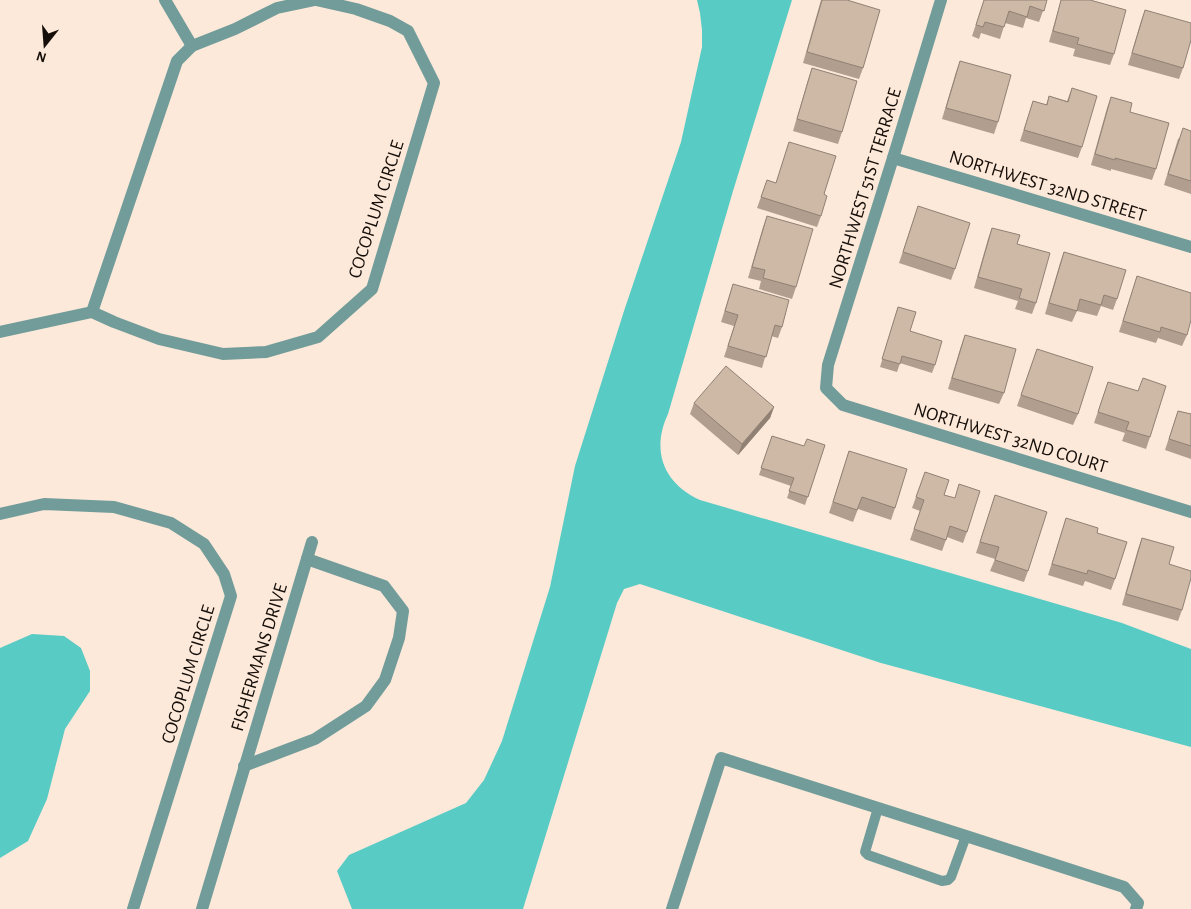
<svg xmlns="http://www.w3.org/2000/svg" width="1191" height="909" viewBox="0 0 1191 909" font-family="'Alegreya Sans',sans-serif">
  <style>
    .water { fill: #58cbc4 }
    .lines { fill: none; stroke-linecap: round; stroke-linejoin: round }
    .lane { stroke: #719c99; stroke-width: 10 }
    .street { stroke: #719c99; stroke-width: 12 }
    .wall { fill: #b19e8f }
    .shaded-wall { fill: #908174 }
    .building { fill: #ceb8a6; stroke: #908174 }
    .labels { text-anchor: middle; stroke-width: 5; stroke-linejoin: round; paint-order: stroke }
    .street-label { font-size: 19px; fill: #160e08; stroke: #fce9da }
  </style>
  <rect width="100%" height="100%" fill="#fce9da"/>
  <!-- water -->
  <g class="water">
    <path d="M697,0H792L733,191L668,414C651,450 663,483 700,500L1122,623L1191,649V747L881,663L640,584L624,589L617,603L523,909H352L337,871L349,855L466,803L484,780L502,741L550,587L575,466L624,311L681,142L702,47V30L700,13Z"/>
    <polygon points="32,634 64,636 81,648 90,671 90,691 65,729 47,799 28,841 0,858 0,648"/>
  </g>
  <g class="lines">
    <!-- lane -->
    <polyline class="lane" points="878,808 865,852 868,855 942,881 948,880 951,877 966,836"/>
    <!-- street -->
    <g class="street">
      <polyline points="165,0 192,46"/>
      <polyline points="941,0 893,158 828,365 826,388 843,405 1191,512"/>
      <polyline points="893,158 1191,247"/>
      <polyline points="92,312 177,61 192,46 235,29 277,8 315,0"/>
      <polyline points="0,332 92,312 114,322 159,339 223,354 266,352 318,337 372,289 434,83 408,31 390,21 356,9 316,0"/>
      <polyline points="0,514 44,504 114,507 171,523 204,544 224,574 231,596 133,909"/>
      <polyline points="244,766 315,739 366,706 385,680 399,638 403,611 384,586 307,559"/>
      <polyline points="202,909 312,542"/>
      <polyline points="672,909 721,758 966,836 1124,887 1138,903 1136,909"/>
    </g>
  </g>
  <!-- wall -->
  <g class="wall">
    <polygon points="821,0 847,0 863,68 859,79 803,63"/>
    <polygon points="984,0 1047,0 1039,22 1026,18 1023,28 1005,23 1000,39 981,33 979,39 972,36"/>
    <polygon points="1061,0 1090,0 1114,54 1110,65 1073,56 1075,49 1049,42"/>
    <polygon points="1145,10 1183,68 1179,79 1128,65 1141,21"/>
    <polygon points="960,61 998,122 994,134 942,119 956,72"/>
    <polygon points="812,68 842,132 838,144 793,131 808,80"/>
    <polygon points="1072,88 1082,147 1078,158 1020,141 1033,101 1046,105 1049,96 1067,101"/>
    <polygon points="1111,97 1130,112 1156,169 1152,180 1111,169 1111,171 1091,165 1107,108"/>
    <polygon points="1191,131 1191,194 1164,185 1178,139"/>
    <polygon points="789,142 824,194 821,216 817,227 757,208 767,180 776,183"/>
    <polygon points="918,206 955,269 951,280 899,263"/>
    <polygon points="767,216 796,287 792,299 759,289 761,281 748,278 763,227"/>
    <polygon points="992,228 1017,244 1036,303 1032,314 1015,309 1018,301 974,288 988,239"/>
    <polygon points="1064,252 1117,299 1113,310 1101,306 1097,316 1077,311 1072,322 1045,314 1060,263"/>
    <polygon points="1137,276 1187,335 1182,346 1158,338 1156,343 1119,332"/>
    <polygon points="733,284 782,327 778,338 771,336 762,368 724,357 734,326 721,322"/>
    <polygon points="898,307 910,331 935,365 932,373 900,363 897,372 880,367"/>
    <polygon points="965,335 1004,393 999,404 948,389 961,346"/>
    <polygon points="1037,349 1078,414 1073,425 1017,406"/>
    <polygon points="1108,382 1150,437 1146,449 1122,441 1125,433 1094,423"/>
    <polygon points="694,403 774,407 770,418 738,455 690,414"/>
    <polygon points="1178,411 1191,414 1191,459 1165,450"/>
    <polygon points="772,436 804,446 825,445 805,505 787,498 791,486 759,475"/>
    <polygon points="849,451 895,508 891,520 858,509 853,522 829,513"/>
    <polygon points="925,472 944,495 967,532 963,543 947,537 942,551 910,540 920,511 912,508"/>
    <polygon points="995,495 1028,571 1024,582 990,571 995,559 976,553"/>
    <polygon points="1066,518 1097,533 1115,579 1111,590 1085,581 1083,586 1048,575"/>
    <polygon points="1142,538 1169,564 1182,610 1178,621 1122,605 1138,549"/>
  </g>
  <!-- shaded-wall -->
  <polygon class="shaded-wall" points="774,407 770,418 738,455 742,444"/>
  <!-- building -->
  <g class="building">
    <polygon points="822,0 847,0 880,10 863,68 807,52"/>
    <polygon points="984,0 1047,0 1044,11 1030,6 1027,17 1009,11 1004,27 985,22 983,27 976,25"/>
    <polygon points="1061,0 1090,0 1126,10 1114,54 1077,44 1079,38 1053,31"/>
    <polygon points="1145,10 1191,23 1191,40 1183,68 1132,53"/>
    <polygon points="960,61 1011,75 998,122 946,108"/>
    <polygon points="812,68 857,81 842,132 797,119"/>
    <polygon points="1072,88 1097,96 1082,147 1024,130 1033,101 1047,105 1049,96 1068,102"/>
    <polygon points="1111,97 1132,103 1130,112 1169,123 1156,169 1115,158 1115,160 1095,154"/>
    <polygon points="1183,128 1191,131 1191,181 1168,174"/>
    <polygon points="789,142 836,156 824,194 827,196 821,216 761,197 767,180 776,183"/>
    <polygon points="918,206 970,223 955,269 903,252"/>
    <polygon points="767,216 813,229 796,287 763,278 765,270 752,267"/>
    <polygon points="992,228 1020,235 1017,244 1050,253 1036,303 1019,298 1022,289 978,277"/>
    <polygon points="1064,252 1126,270 1117,299 1104,295 1101,305 1080,299 1077,311 1049,303"/>
    <polygon points="1137,276 1191,293 1191,320 1187,335 1161,327 1160,332 1123,321"/>
    <polygon points="733,284 789,300 782,327 775,325 766,357 728,346 738,315 725,311"/>
    <polygon points="898,307 916,312 910,331 942,341 935,365 902,356 900,364 882,359"/>
    <polygon points="965,335 1016,349 1004,393 952,378"/>
    <polygon points="1037,349 1093,367 1078,414 1021,395"/>
    <polygon points="726,366 774,407 742,444 694,403"/>
    <polygon points="1143,378 1166,386 1150,437 1126,430 1129,422 1098,412 1108,382 1138,391"/>
    <polygon points="1178,411 1191,414 1191,446 1169,439"/>
    <polygon points="772,436 804,446 807,439 825,445 808,497 789,491 794,478 761,468"/>
    <polygon points="849,451 907,469 895,508 862,497 857,510 833,502"/>
    <polygon points="925,472 949,480 944,495 955,498 959,484 980,491 967,532 950,526 946,540 914,529 924,500 916,497"/>
    <polygon points="995,495 1047,512 1028,571 995,560 999,547 980,542"/>
    <polygon points="1066,518 1098,528 1097,533 1127,542 1115,579 1088,570 1087,574 1052,564"/>
    <polygon points="1142,538 1174,547 1169,564 1191,571 1191,578 1182,610 1126,594"/>
  </g>
  <g class="labels">
    <!-- street labels -->
    <g class="street-label">
      <text transform="translate(1048 185) rotate(17)" y="7">NORTHWEST 32ND STREET</text>
      <text transform="translate(864 188) rotate(-73)" y="7">NORTHWEST 51ST TERRACE</text>
      <text transform="translate(375 209) rotate(-72)" y="7">COCOPLUM CIRCLE</text>
      <text transform="translate(1011 437) rotate(17)" y="7">NORTHWEST 32ND COURT</text>
      <text transform="translate(258 657) rotate(-73)" y="7">FISHERMANS DRIVE</text>
      <text transform="translate(187 674) rotate(-73)" y="7">COCOPLUM CIRCLE</text>
    </g>
  </g>
  <!-- north arrow -->
  <g transform="translate(45 45) rotate(197)" stroke="#fce9da" stroke-width="4" paint-order="stroke">
  <path d="M0-4L9 19L0 12L-9 19Z" fill="#160e08"/>
  <text y="-8" font-size="14" font-weight="bold" text-anchor="middle" fill="#160e08">N</text>
  </g>
</svg>
